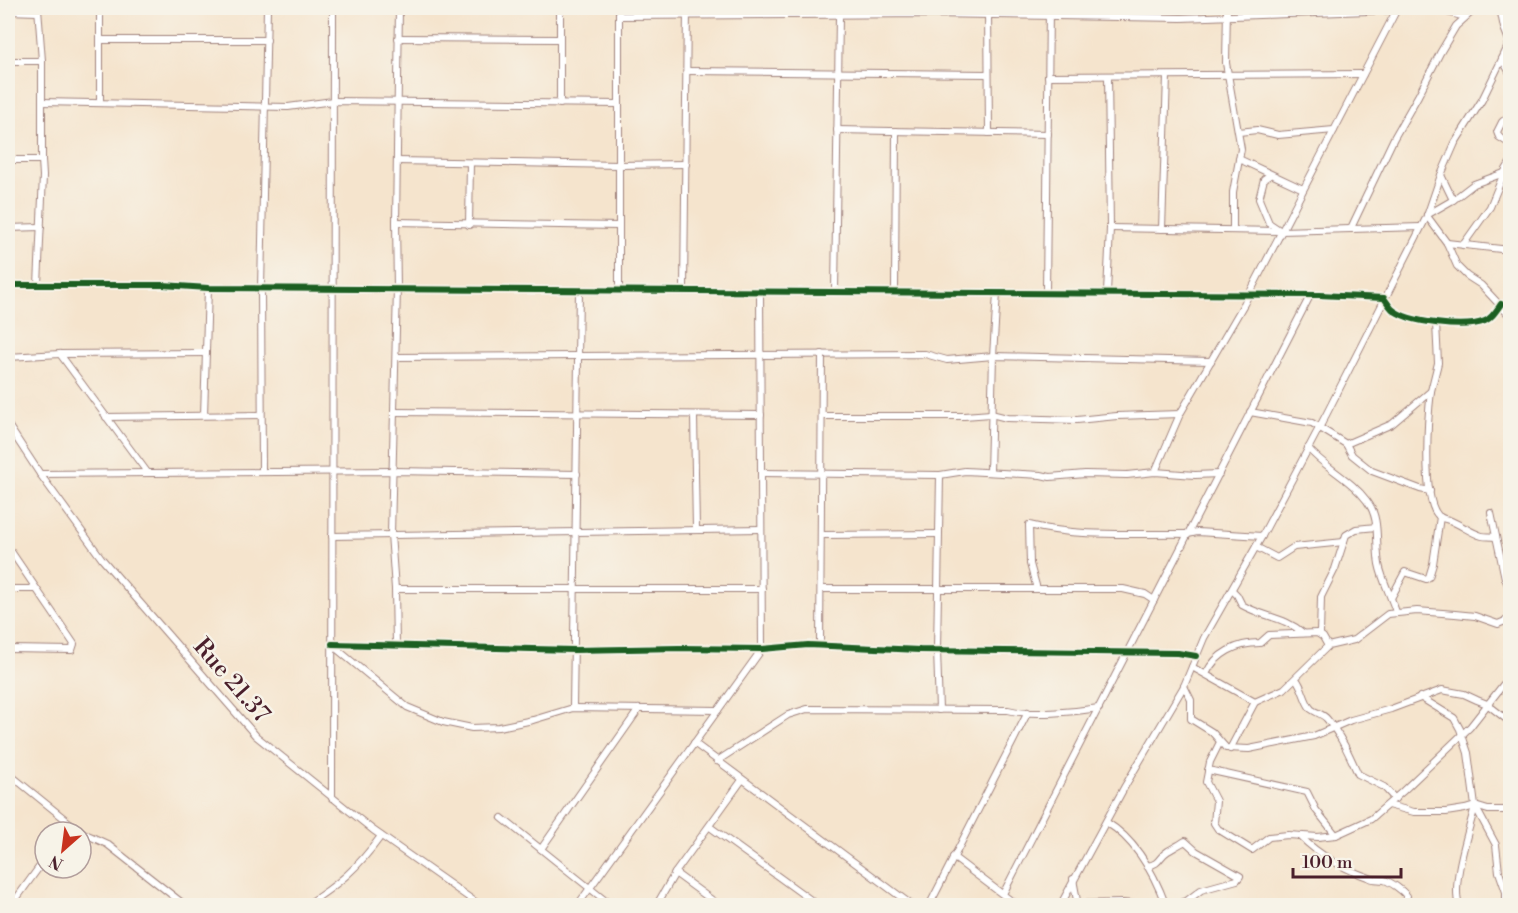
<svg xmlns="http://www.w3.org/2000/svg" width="1518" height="913" viewBox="0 0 1518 913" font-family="'Libre Bodoni',serif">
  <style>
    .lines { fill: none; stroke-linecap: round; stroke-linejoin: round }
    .minor-casing { stroke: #a0827c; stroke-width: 8 }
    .minor { stroke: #fff; stroke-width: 6 }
    .cycleway-casing { stroke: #f7f3e8; stroke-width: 10 }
    .cycleway { stroke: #1b5e20; stroke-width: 6 }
    .labels { text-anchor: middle; stroke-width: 5; stroke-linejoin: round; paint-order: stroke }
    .street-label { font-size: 24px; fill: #4a1f2b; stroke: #f7f3e8 }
  </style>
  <rect width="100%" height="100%" fill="#f7f3e8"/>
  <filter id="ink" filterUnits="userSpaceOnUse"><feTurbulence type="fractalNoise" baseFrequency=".0167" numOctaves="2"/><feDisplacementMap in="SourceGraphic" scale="12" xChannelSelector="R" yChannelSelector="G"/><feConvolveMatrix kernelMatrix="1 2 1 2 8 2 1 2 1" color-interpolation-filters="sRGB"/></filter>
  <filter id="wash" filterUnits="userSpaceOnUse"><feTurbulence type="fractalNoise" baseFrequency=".008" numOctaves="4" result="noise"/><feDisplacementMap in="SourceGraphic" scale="24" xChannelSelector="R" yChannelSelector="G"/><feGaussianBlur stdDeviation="1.35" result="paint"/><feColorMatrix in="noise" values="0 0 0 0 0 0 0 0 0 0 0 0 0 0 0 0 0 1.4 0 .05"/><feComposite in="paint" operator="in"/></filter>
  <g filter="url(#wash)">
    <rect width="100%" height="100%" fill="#f5e4cd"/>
  </g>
  <g filter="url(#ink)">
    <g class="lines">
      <!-- minor casing -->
      <g class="minor-casing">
        <g id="minor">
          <polyline points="38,8 42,61 42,160 43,176 38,285"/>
          <polyline points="619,8 619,290"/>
          <polyline points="988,8 989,133"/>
          <polyline points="1227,8 1226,63 1241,149 1233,192 1233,230"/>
          <polyline points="1500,8 1504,28 1510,43"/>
          <polyline points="8,11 38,12"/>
          <polyline points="619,16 931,14 1181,18 1420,9 1440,10 1465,17"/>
          <polyline points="398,38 559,39"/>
          <polyline points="100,40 267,40"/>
          <polyline points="1510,42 1502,59 1510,73"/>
          <polyline points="8,61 42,61"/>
          <polyline points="687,71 988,74"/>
          <polyline points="1048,76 1363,74"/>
          <polyline points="42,102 288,107 333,101 619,104"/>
          <polyline points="100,102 100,8"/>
          <polyline points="560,104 560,8"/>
          <polyline points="1510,115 1502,122 1497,132 1499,137 1510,144"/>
          <polyline points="837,130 1048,134"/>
          <polyline points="1239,132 1257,130 1278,135 1334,130"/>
          <polyline points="1239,159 1303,189"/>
          <polyline points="8,160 42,160"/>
          <polyline points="397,161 619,165 686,164"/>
          <polyline points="1270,175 1264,179 1259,199 1269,223 1281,231"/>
          <polyline points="1453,200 1474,184 1504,173"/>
          <polyline points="1427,215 1453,200 1441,175 1455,143 1482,100 1502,59"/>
          <polyline points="1427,216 1447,243 1457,266 1467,276 1481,285 1510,316"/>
          <polyline points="396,222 619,226"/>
          <polyline points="469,225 470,163"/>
          <polyline points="8,228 41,227"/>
          <polyline points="1110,228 1281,231 1421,227"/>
          <polyline points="1351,228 1394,138 1418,96 1440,53 1456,26 1476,8"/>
          <polyline points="1162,229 1167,76"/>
          <polyline points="1447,243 1510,250"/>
          <polyline points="1463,245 1490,207 1504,173 1510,163"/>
          <path d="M8,285H163L208,288L1319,295L1384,298C1387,302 1389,306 1392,309C1408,323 1466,329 1485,321C1492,318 1496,311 1501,304"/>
          <polyline points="684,290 687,8"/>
          <polyline points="895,291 896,131"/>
          <polyline points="835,292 839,16"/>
          <polyline points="1046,293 1049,8"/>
          <polyline points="1107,293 1110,228 1108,76"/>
          <polyline points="60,354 147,472"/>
          <polyline points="8,357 60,354 206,353"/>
          <polyline points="396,357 925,354 947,360 993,356 1211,361"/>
          <path d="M1431,391C1428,415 1422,496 1437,514C1439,518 1445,519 1449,520C1460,524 1471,533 1482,536C1486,537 1491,536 1496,537"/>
          <polyline points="394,412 761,415"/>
          <polyline points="1250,412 1312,423 1346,444 1352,455 1372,471 1420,489 1430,491"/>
          <polyline points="204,415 208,288"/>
          <polyline points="694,416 696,529"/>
          <polyline points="822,416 964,416 991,414 1007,418 1077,420 1117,416 1180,414"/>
          <polyline points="106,417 261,415"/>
          <polyline points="8,425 40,474 102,559 256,736 373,830 481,906"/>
          <polyline points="1346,444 1392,424 1431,391 1438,363 1436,323"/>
          <path d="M1308,448C1325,468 1351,479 1367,501C1381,519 1375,542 1379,564C1382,580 1391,596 1396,612"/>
          <polyline points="262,471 261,288 267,8"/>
          <polyline points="990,472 993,356 997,293"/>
          <polyline points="1155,472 1180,414 1244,304 1397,9"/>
          <polyline points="761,473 940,475 965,471 1041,475 1050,477 1085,474 1127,475 1155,472 1195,475 1219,474"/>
          <polyline points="40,474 393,471 577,474"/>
          <polyline points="1491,513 1505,578 1510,589"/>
          <polyline points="822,535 938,534"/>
          <polyline points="332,536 761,529"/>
          <polyline points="8,547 74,644 72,650 8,649"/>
          <polyline points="1256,547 1277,558 1294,547 1344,542"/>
          <polyline points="8,589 36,589"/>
          <polyline points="395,589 762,589"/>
          <polyline points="822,589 1123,589 1145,594 1154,600"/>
          <path d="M1037,589L1030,564L1029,525C1081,538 1135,533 1188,534L1197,532L1262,536"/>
          <path d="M1232,590L1237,595L1242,605C1263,617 1285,617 1303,633"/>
          <polyline points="1391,598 1405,572 1426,579 1429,577 1433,564 1440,517"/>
          <polyline points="1320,634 1321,597 1335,569 1346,535 1356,529 1376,527"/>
          <polyline points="332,644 574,650 679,648 762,649 808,645 920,650 1178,653 1196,656"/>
          <polyline points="332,645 407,707 443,722 472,728 499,727 533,720 573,708 718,710"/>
          <polyline points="396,645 395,589 391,534 397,288 396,222 399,8"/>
          <polyline points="820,646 822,354"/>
          <polyline points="1192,667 1255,702 1230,749"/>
          <path d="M1206,674C1216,653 1237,643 1260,643L1269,635L1317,633L1323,637L1328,646"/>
          <path d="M1296,679C1303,687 1304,701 1311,709C1316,713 1323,714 1327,719C1341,736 1349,754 1358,774L1384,787L1395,799"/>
          <polyline points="1184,686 1191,700 1191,719 1212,732 1226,748 1249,749 1314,736 1351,720 1391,709 1442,690 1464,694 1477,700 1487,704 1510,722"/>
          <polyline points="1420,697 1454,718 1460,729 1468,753 1475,806 1496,845 1499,872 1506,892 1506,906"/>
          <polyline points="1255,702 1284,689 1328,646 1354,640 1388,614 1417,611 1455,614 1475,616 1498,624 1510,619"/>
          <polyline points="573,708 579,290"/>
          <polyline points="939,710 937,650 940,475"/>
          <polyline points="1220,742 1210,762 1206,782 1216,801 1214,823 1218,829 1252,850 1269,837 1288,835 1318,837 1336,835 1371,819 1402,792 1470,727 1510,676"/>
          <polyline points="694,743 913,906"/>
          <path d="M717,761L788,715L807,709L1008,710C1031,716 1074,712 1099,708"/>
          <polyline points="1208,770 1307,792 1316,810 1336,835"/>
          <polyline points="8,773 81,832"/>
          <polyline points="332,798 333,8"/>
          <polyline points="1388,805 1414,812 1446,812 1465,809 1475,806 1488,810 1510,810"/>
          <polyline points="502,818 612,906"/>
          <path d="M1106,822C1136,840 1154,873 1166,906"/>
          <polyline points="710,827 819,906"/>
          <polyline points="66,832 71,825"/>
          <polyline points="81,832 107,844 186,906"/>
          <path d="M1301,837C1320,856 1344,869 1370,878C1374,880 1379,879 1384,880C1391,882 1402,890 1407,896L1403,906"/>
          <polyline points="541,849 639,709"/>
          <polyline points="953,857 1018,906"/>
          <path d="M1147,866C1161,864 1158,857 1168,851C1173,848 1179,845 1185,841L1196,851L1240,876L1237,880L1201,890L1188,900L1173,906"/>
          <polyline points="675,873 720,906"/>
          <polyline points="1073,879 1078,906"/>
          <polyline points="1003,894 1310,296"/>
          <polyline points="1077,904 1123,903 1152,906"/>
          <polyline points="11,906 45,859"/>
          <path d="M305,906C339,884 357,869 381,836"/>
          <polyline points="577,906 762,649 760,291"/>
          <polyline points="656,906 675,873 742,780"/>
          <polyline points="929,906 1028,712"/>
          <polyline points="1060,906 1125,786 1184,686 1204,638 1262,536 1327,413 1427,216 1441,175"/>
          <path d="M1459,906C1451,882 1469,831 1475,806"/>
        </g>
      </g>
      <!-- minor -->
      <use href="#minor" class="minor"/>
      <!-- cycleway casing -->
      <g class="cycleway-casing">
        <g id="cycleway">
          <path d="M8,285H163L208,288L1319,295L1384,298C1387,302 1389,306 1392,309C1408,323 1466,329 1485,321C1492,318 1496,311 1501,304"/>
          <polyline points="332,644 574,650 679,648 762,649 808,645 920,650 1178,653 1196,656"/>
        </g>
      </g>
      <!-- cycleway -->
      <use href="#cycleway" class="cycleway"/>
    </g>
  </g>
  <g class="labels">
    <!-- street labels -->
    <g class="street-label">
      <text transform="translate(232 680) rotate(49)" y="8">Rue 21.37</text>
    </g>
  </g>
  <!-- margin -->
  <rect width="1518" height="913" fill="none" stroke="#f7f3e8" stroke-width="30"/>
  <!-- north arrow -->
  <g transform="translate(63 850) rotate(208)"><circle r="28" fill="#f7f3e8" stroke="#b29e9c" stroke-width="1.5"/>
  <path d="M0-4.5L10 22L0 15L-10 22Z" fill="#c8321e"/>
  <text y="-9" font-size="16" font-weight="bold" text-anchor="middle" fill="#4a1f2b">N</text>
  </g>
  <!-- scale -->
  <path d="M1293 868v9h108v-9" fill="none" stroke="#4a1f2b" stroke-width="3"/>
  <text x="1302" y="868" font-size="18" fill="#4a1f2b" stroke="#f7f3e8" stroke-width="4.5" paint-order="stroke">100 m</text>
</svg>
